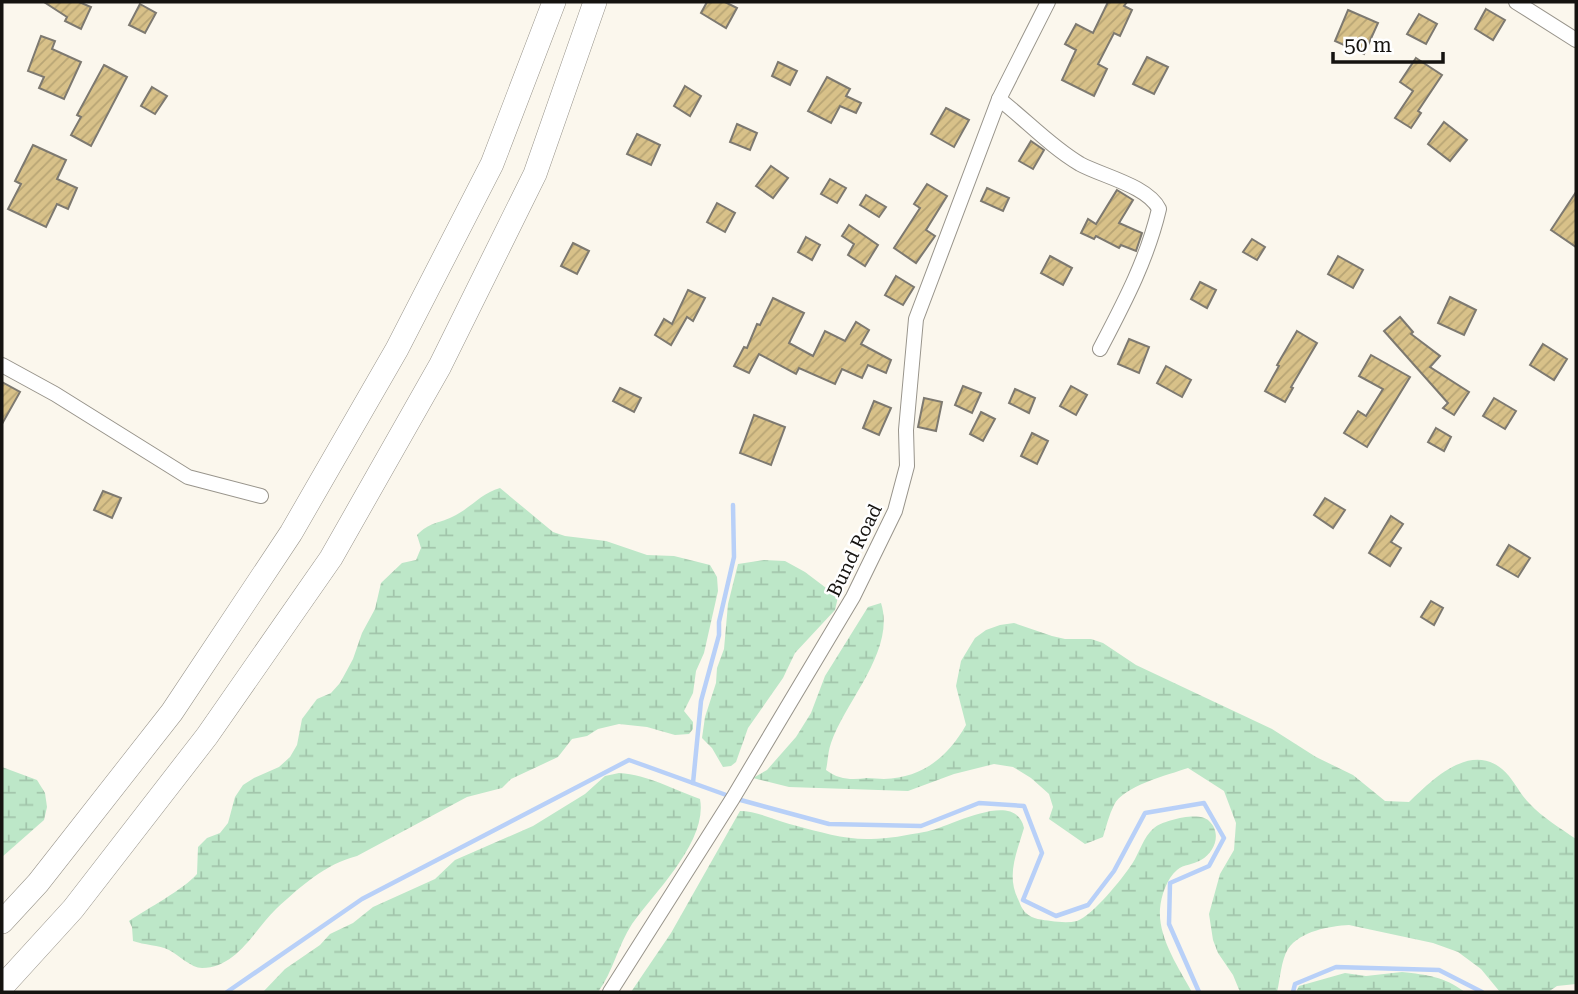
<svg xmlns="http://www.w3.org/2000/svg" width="1578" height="994" viewBox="0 0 1578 994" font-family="'Roboto Serif',serif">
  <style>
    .wetland { fill: url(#wetland-marsh) }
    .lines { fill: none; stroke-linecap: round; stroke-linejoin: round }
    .stream { stroke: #b8d0f8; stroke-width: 4.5 }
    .building { fill: url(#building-hatch); stroke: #7d7970; stroke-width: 2 }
    .minor-casing { stroke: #98948b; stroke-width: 16 }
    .trunk-casing { stroke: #98948b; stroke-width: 24 }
    .minor { stroke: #fff; stroke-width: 14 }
    .trunk { stroke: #fff; stroke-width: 23 }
    .labels { text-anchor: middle; stroke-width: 5; stroke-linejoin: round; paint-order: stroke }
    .street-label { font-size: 19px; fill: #151310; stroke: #fff }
  </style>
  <defs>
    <pattern id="wetland-marsh" width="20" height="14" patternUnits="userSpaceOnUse" patternTransform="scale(1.75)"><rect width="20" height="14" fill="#bde7c8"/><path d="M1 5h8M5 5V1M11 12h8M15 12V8" fill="none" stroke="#a2c5ab"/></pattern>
    <pattern id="building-hatch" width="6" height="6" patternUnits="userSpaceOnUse" patternTransform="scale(1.75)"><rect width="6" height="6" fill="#d8c189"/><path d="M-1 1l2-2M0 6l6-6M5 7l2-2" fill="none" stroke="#b8a575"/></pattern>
  </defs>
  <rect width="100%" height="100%" fill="#fbf7ed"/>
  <!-- wetland -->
  <g class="wetland">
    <path d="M500,488L553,532L565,536L606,541L647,555L674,556L710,565L717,577L718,591L704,653L696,671L693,693L684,711L693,722V729L689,734L675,735L647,727L619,724L598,729L587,736L572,739L558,757L511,779L502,788L467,797L357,856C325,864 300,887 276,909C255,929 237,968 202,968C191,968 179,955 169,950C159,945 144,945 133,941L132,927L129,921C148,908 183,890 197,874L198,847L207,838L220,833L228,823L235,797L243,785L254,778L279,767L290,757L297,745L302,719L317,699L331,693L340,683L353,659L362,633L375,609L381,583L402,563L416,560L421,548L417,535C430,522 437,524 452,517C470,509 481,493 500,488Z"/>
    <polygon points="764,560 785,561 805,572 838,597 835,610 795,653 783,678 748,728 736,762 731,766 723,767 712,748 702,738 705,717 716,683 717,668 724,649 728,604 738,564"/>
    <path d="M881,603C896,650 846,700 831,743C828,751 828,761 826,770C839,780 852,780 867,778C873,778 878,779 884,779C922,778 948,757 966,725L956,686L961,661L975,638L986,630L1000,625L1014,623L1052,636L1065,639H1091L1103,643L1136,665L1272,729L1316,757L1353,775L1385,801L1409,802C1431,781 1469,742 1502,769C1513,778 1519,793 1529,803C1543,818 1560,828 1576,839V984L1557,986L1548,992H1500L1481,969L1458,952L1433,943L1349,925C1330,926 1300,931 1288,949C1281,960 1280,980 1277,992H1240L1233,975L1218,953L1213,940L1209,914L1220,874L1234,850L1236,823L1224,791L1188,768C1168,775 1123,786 1114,805C1109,815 1106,827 1103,837L1085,844L1049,819L1053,807L1049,794L1031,778L1013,767L994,764L954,774L908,791L789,787L753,778L767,770L796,737L811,713L825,676L868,607Z"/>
    <polygon points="2,767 37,780 45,793 47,807 44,820 2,857"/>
    <path d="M619,773C649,775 672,789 700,799C708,841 655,892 632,924C618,945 613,972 598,992H263L285,969L320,945L330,934L353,923L373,907L435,879L455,860L533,826L585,794L605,776Z"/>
    <path d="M740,811C758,811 779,822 797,826C820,832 846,840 871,839C888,839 907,835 924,832C946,830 1015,787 1024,828C1017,852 1006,875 1018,899C1020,903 1022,910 1026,913C1032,919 1043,920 1051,921C1059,922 1068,923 1077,921C1093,915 1122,879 1132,864C1140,852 1143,837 1154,828C1164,820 1200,811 1209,821C1222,833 1215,852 1201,860C1193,865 1184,864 1177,870C1167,878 1161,896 1160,909C1158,938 1179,968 1192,992H631L671,933Z"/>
    <path d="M1402,972C1428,975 1443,976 1465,992H1296L1299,986L1345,973L1366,976Z"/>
  </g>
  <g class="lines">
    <!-- stream -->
    <g class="stream">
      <polyline points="693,783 701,701 719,635 719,622 734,557 733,505"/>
      <polyline points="737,799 829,824 921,826 979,803 1024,806 1042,853 1023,900 1056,916 1088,905 1114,871 1145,813 1204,803 1224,838 1209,866 1170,883 1169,924 1199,992"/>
      <polyline points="227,992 362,899 629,760 729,796"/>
      <polyline points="1293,992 1295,984 1336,967 1439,970 1482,992"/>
    </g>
  </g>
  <!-- building -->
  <g class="building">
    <polygon points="44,2 79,2 91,7 81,29 65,21 67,17"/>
    <polygon points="707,2 725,2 737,8 726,28 701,13"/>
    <polygon points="1108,2 1127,2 1124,6 1132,10 1120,36 1114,33 1098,64 1107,69 1094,96 1062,80 1076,50 1065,44 1076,24 1093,33"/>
    <polygon points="140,4 156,13 145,33 129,25"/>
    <polygon points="1486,9 1505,20 1493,40 1475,29"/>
    <polygon points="1348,10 1378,23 1364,54 1335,41"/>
    <polygon points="1419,14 1437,24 1426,44 1407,34"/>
    <polygon points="41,36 55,41 52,49 81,62 64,99 39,88 44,77 28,71"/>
    <polygon points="1147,57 1168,67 1154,94 1133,84"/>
    <polygon points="1416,58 1442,75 1418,111 1421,113 1411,128 1395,118 1413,91 1400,82"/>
    <polygon points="778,62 797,71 790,85 772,76"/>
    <polygon points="104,65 127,77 91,146 71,135 81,117 77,115"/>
    <polygon points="827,77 850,89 846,96 861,103 856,113 840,106 831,123 808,111"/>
    <polygon points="685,86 701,96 690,116 674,106"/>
    <polygon points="152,87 167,96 155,114 141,106"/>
    <polygon points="946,108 969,120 954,147 931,134"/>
    <polygon points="1444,122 1467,140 1450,161 1428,144"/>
    <polygon points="737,124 757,133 750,150 730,142"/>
    <polygon points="637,134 660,145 651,165 627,154"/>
    <polygon points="1031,141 1044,150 1033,169 1019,161"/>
    <polygon points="33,145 66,160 57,179 77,188 68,209 57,204 46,227 8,209 21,184 15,181"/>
    <polygon points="771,166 788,178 773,198 756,186"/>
    <polygon points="830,179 846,188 837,203 821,194"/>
    <polygon points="927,184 947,196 926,230 935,236 916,263 894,248 920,208 914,204"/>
    <polygon points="987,188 1009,198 1003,211 981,201"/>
    <polygon points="1117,190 1133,200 1119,223 1142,233 1136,251 1121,245 1119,248 1096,236 1094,239 1081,233 1088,219 1096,224"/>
    <polygon points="1576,192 1576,247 1551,230"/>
    <polygon points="866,195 886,207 879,217 860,205"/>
    <polygon points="717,203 735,213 725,232 707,222"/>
    <polygon points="849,225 878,245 865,266 848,255 854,244 842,236"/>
    <polygon points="806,237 820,245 812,260 798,252"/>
    <polygon points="1252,239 1265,247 1257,260 1243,252"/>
    <polygon points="573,243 589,251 577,274 561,266"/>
    <polygon points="1050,256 1072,268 1063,285 1041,273"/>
    <polygon points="1338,256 1363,270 1353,288 1328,274"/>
    <polygon points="896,276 914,287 903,305 885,295"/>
    <polygon points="1200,282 1216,290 1207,308 1191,299"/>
    <polygon points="688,290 705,298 693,321 687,317 671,345 655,335 664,319 672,324"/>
    <polygon points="1450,297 1476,310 1464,335 1438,323"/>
    <polygon points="773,298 804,313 789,343 813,356 825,331 845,341 856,322 869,330 861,344 891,360 886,373 868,365 862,378 842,369 835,384 799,368 796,374 759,354 749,373 734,366 744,347 747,348 757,324 760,325"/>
    <polygon points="1400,317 1413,332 1411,334 1440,356 1430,367 1469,392 1454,415 1443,408 1448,403 1384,331"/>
    <polygon points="1297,331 1317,343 1291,387 1293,388 1285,402 1265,391 1279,366 1277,365"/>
    <polygon points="1129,339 1149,347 1139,373 1118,364"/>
    <polygon points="1543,344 1567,359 1554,380 1530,365"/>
    <polygon points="1371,355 1410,377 1367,447 1344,433 1358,411 1366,416 1383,389 1359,376"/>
    <polygon points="1166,366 1191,380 1182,397 1157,383"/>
    <polygon points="2,382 20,392 2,424"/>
    <polygon points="963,386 981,393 972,413 955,405"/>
    <polygon points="1071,386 1087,395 1076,415 1060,406"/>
    <polygon points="620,388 641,398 634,412 613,401"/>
    <polygon points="1015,389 1035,398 1029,413 1009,403"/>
    <polygon points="924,398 942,402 936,431 918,427"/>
    <polygon points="1494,398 1516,411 1505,429 1483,416"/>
    <polygon points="874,401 891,408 879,435 863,428"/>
    <polygon points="981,412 995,419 983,441 970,434"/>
    <polygon points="754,415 785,427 771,465 740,453"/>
    <polygon points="1436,428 1451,437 1444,451 1428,442"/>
    <polygon points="1032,433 1048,441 1037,464 1021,456"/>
    <polygon points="103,491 121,498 112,518 94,510"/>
    <polygon points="1325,498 1345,510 1333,528 1314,515"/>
    <polygon points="1391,516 1403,524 1391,542 1401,548 1390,566 1369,553"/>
    <polygon points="1509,545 1530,558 1518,577 1497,565"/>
    <polygon points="1431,601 1443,608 1434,625 1421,617"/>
  </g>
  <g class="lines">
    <!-- minor casing -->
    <g class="minor-casing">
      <g id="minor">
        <polyline points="1516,2 1576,40"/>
        <path d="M999,99C1026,120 1051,147 1080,164C1102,176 1148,186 1159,209C1147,260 1124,303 1100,349"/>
        <polyline points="2,365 55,394 188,477 261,496"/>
        <polyline points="610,992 733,798 853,597 895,511 907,466 906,430 916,319 999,99 1048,2"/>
      </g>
    </g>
    <!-- trunk casing -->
    <g class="trunk-casing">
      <g id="trunk">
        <polyline points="2,922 38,883 172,712 291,533 397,349 492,164 554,2"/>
        <polyline points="2,987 73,909 207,736 331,558 440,366 535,174 595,2"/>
      </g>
    </g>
    <!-- minor -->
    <use href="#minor" class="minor"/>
    <!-- trunk -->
    <use href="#trunk" class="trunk"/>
  </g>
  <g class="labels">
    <!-- street labels -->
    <g class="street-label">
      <text transform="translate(854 550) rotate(-64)" y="7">Bund Road</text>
    </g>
  </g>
  <!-- border -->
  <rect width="1578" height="994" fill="none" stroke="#151310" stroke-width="7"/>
  <!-- scale -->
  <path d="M1333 52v10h110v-10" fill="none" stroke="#151310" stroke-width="3.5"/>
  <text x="1344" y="52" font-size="21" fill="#151310" stroke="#ffffff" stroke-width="5" paint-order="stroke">50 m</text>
</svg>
